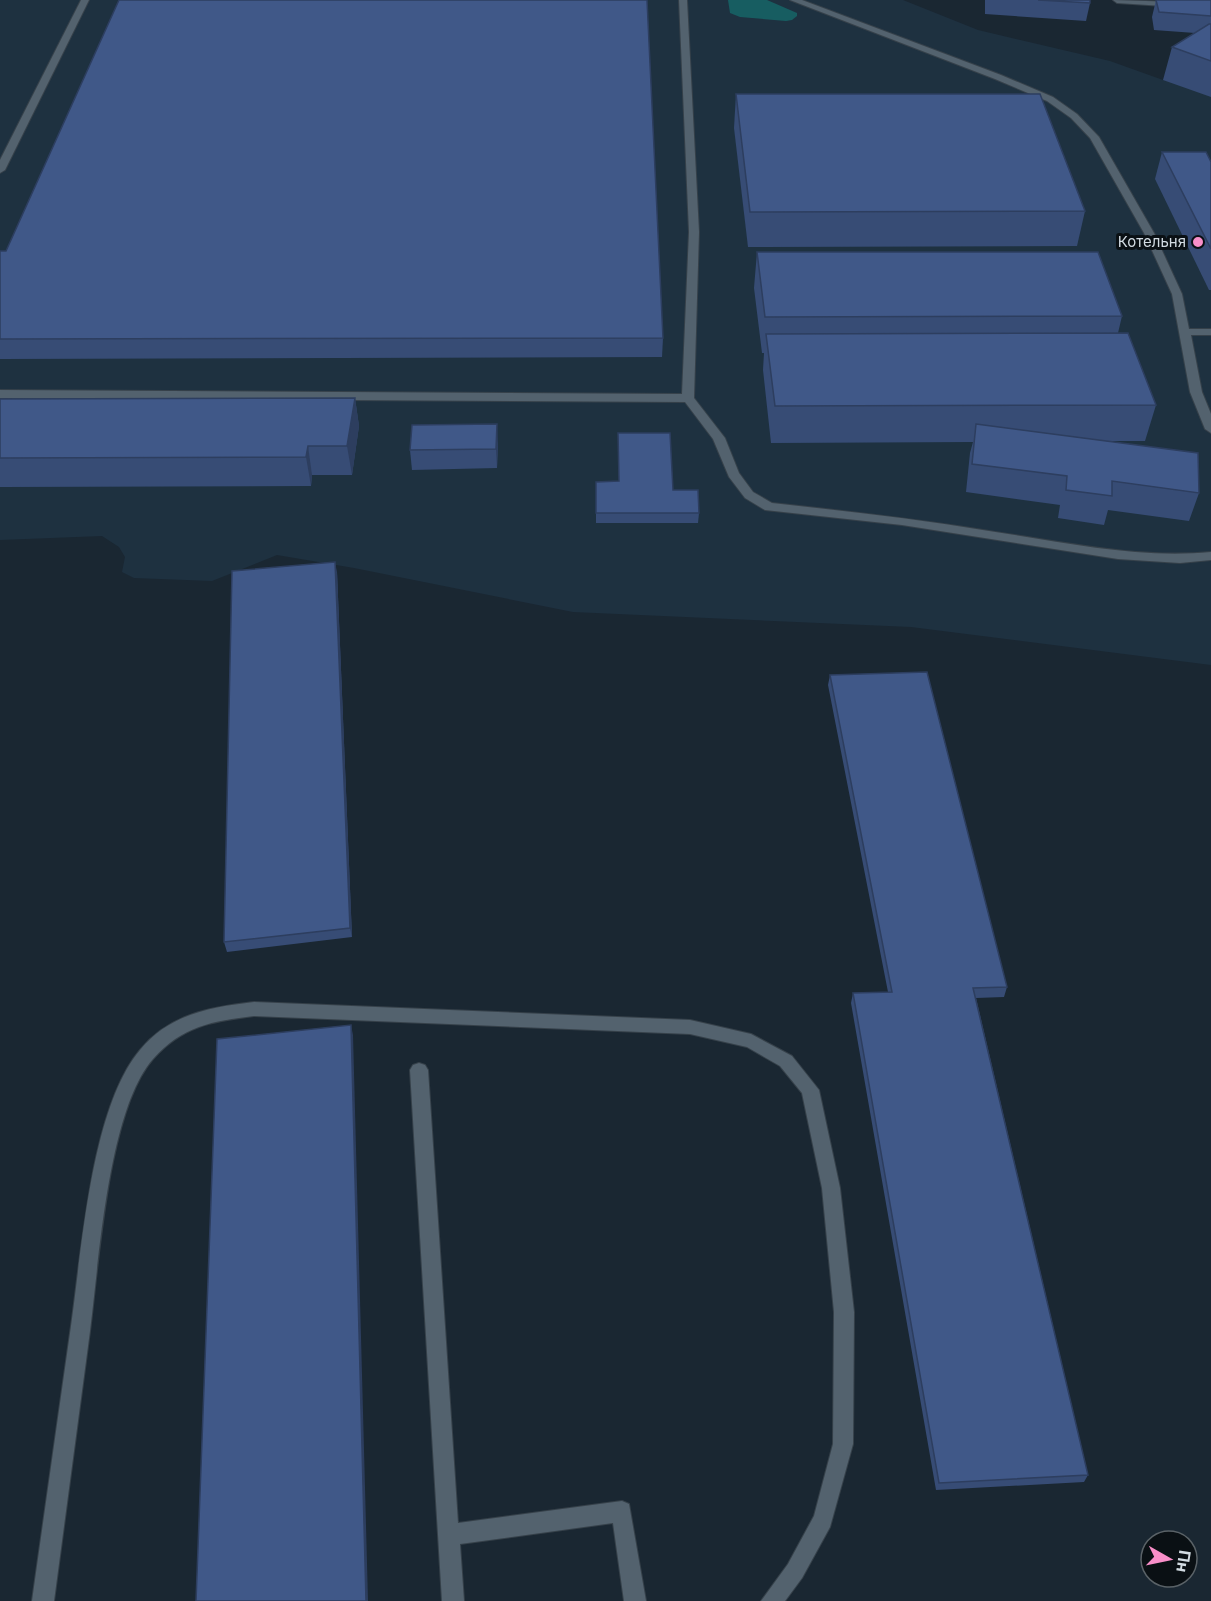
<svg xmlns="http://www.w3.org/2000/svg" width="1211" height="1601" viewBox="0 0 1211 1601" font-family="Inter,sans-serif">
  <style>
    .built { fill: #1e3140 }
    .water { fill: #175d61 }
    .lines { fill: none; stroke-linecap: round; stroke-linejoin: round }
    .service-casing { stroke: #36414a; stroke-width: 2 }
    .service { fill: #53626e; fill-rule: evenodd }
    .wall { fill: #374c75 }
    .shaded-wall { fill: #2d3e5f }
    .building { fill: #405888; stroke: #2d3e5f; stroke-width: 1.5 }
    .poi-dot { fill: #f98fc9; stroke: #0a1014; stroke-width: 2 }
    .labels { text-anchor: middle; stroke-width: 6; stroke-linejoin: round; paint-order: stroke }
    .far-poi-label { font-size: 15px; fill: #d3dce3; stroke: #0a1014; text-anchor: end }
  </style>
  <rect width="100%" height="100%" fill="#1a2732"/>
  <!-- built -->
  <polygon class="built" points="0,0 903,0 978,30 1110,61 1163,80 1200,56 1211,60 1211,665 911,627 573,612 354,568 277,555 212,581 134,578 122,572 125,557 119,547 102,536 0,540"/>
  <!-- water -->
  <polygon class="water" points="728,0 767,0 797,13 797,16 792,20 786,21 740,17 730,13"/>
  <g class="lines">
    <!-- service casing -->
    <g class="service-casing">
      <g id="service">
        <polygon points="81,0 89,0 5,170 0,173 0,160"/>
        <path d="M679,0H687L699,232L694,398L725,438L739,473L753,492L772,503C845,511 917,519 989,531C1063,542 1137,559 1211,552V560L1180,563L1118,559L902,525L765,510L745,498L729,477L713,439L685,402L0,398V390L682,394L689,232Z"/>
        <polygon points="790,0 802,0 1001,75 1053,97 1077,114 1099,137 1154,233 1182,294 1189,329 1211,329 1211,335 1191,335 1202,392 1211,414 1211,433 1205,429 1190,392 1172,294 1144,233 1090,138 1071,118 1047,101 995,79"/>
        <polygon points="1113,0 1211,3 1211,9 1117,3"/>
        <path d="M254,1002L690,1020L751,1034L792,1056L819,1090L840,1188L854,1312L853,1444L830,1527L802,1578L785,1601H761L788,1564L814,1516L833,1444L834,1312L822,1188L802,1093L780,1066L747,1047L690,1034L254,1016C213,1021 182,1026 153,1059C108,1110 99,1262 90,1331C78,1421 66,1511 54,1601H32C45,1509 58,1417 71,1326C82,1250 91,1108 140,1050C169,1014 211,1007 254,1002Z"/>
        <polygon points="419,1063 425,1065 428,1070 458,1523 622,1501 629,1504 646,1601 624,1601 613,1523 460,1544 464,1601 442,1601 410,1070 413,1065"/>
      </g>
    </g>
    <!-- service -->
    <use href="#service" class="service"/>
  </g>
  <!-- wall -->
  <g class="wall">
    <polygon points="985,0 1090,0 1090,3 1086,21 985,14"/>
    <polygon points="1156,0 1211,0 1211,97 1163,80 1172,47 1195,33 1154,30 1152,17"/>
    <polygon points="736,94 1085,211 1077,246 748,247 734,128"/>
    <polygon points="1162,152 1211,162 1211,290 1209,290 1155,179"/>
    <polygon points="0,251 663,338 662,357 0,359"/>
    <polygon points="757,252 1122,316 1118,333 1156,405 1145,441 1109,441 1199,493 1189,521 1108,510 1104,525 1058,518 1060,505 966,492 970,453 973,442 771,443 763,370 764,353 762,353 754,288"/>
    <polygon points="355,398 359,426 352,475 312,475 311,486 0,487 0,399"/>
    <polygon points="498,443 497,468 412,470 410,450"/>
    <polygon points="596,482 673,490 699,513 698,523 596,523"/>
    <polygon points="337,572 352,937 227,952 224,942"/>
    <polygon points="830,675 1007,987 1004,997 976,998 1088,1475 1084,1482 936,1490 851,1003 853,993 888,992 828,685"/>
  </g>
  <!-- shaded-wall -->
  <g class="shaded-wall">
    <polygon points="355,398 359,426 352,475 347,446"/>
    <polygon points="497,424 498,443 497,468 496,449"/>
    <polygon points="308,446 312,475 311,486 306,457"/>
    <polygon points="335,562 337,572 352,937 350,928"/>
    <polygon points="351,1025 353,1035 368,1601 366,1601"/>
  </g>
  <!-- building -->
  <g class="building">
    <polygon points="119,0 647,0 663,338 0,339 0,251 6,251"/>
    <polygon points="1038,0 1090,0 1090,3"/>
    <polygon points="1156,0 1211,0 1211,16 1159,12"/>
    <polygon points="1209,24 1211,24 1211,61 1172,47"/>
    <polygon points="736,94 1040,94 1085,211 750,212"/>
    <polygon points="1162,152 1206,152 1211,162 1211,249"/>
    <polygon points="757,252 1098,252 1122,316 765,317"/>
    <polygon points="1128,333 1156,405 775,406 766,334"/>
    <polygon points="355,398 347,446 308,446 306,457 0,458 0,399"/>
    <polygon points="497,424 496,449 410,450 412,425"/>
    <polygon points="976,424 1198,453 1199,493 1112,481 1112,496 1066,490 1067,476 972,464"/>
    <polygon points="618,433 670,433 673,490 698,490 699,513 596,513 596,482 619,481"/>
    <polygon points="335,562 350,928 224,942 232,571"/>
    <polygon points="927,672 1007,987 973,988 1088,1475 939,1483 853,993 892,992 830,675"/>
    <polygon points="351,1025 366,1601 196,1601 217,1039"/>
  </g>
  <!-- markers -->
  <circle class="poi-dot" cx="1198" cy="242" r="6"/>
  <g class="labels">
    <!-- far-poi labels -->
    <g class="far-poi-label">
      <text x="1186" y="247">Котельня</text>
    </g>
  </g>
  <!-- north arrow -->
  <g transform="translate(1169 1559) rotate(99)"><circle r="28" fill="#0a1014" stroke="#5a6267" stroke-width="1.5"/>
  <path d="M0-4.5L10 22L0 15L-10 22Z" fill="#f98fc9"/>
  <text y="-9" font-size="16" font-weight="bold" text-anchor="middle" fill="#d3dce3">Пн</text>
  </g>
</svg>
